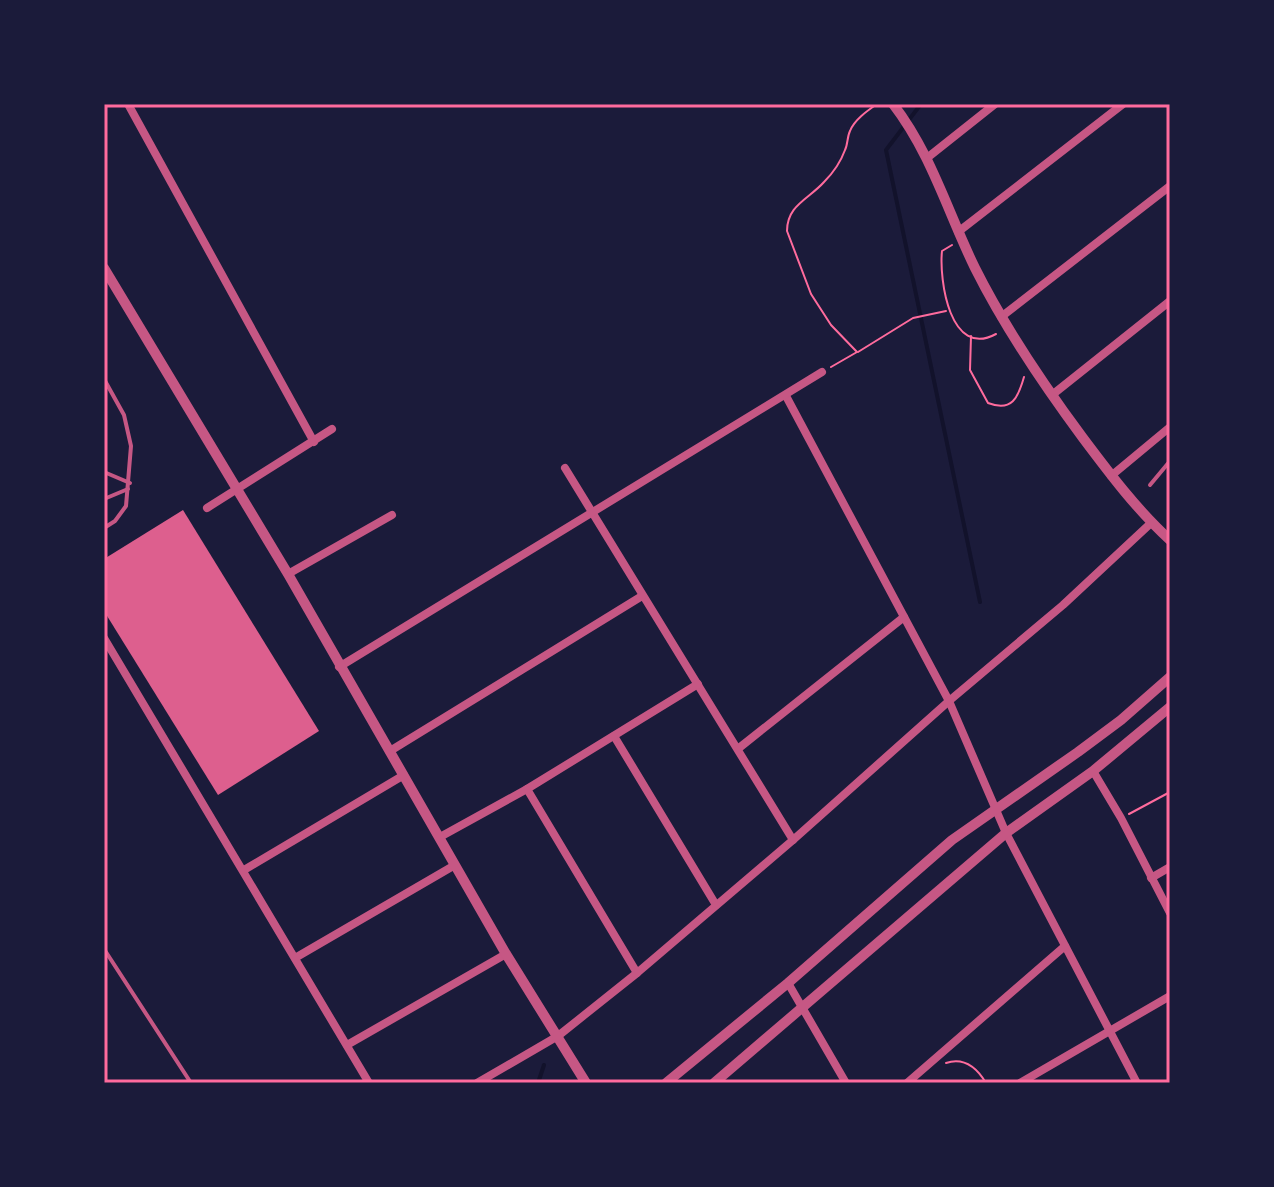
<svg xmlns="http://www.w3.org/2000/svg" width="1274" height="1187" viewBox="0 0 1274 1187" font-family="'Exo 2',sans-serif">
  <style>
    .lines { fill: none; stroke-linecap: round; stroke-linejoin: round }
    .stream { stroke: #12122b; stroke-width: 4 }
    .building { fill: #dd5f8e }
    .path { stroke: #ff6b9d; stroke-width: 2 }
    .service { stroke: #c65784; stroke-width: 4 }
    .minor { stroke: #c65784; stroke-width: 8 }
    .tertiary { stroke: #c65784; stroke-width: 10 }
    .neatline { fill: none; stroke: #ff6b9d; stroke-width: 3 }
  </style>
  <rect width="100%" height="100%" fill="#1b1b3a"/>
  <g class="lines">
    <!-- stream -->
    <g class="stream">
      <polyline points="921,104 886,150 980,602"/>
      <polyline points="538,1083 544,1065"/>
    </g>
  </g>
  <!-- building -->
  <polygon class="building" points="183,510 319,731 218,795 104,611 104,559"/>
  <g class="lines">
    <!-- path -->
    <g class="path">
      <path d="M952,245L942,251C939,280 950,359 996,334"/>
      <path d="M971,336L970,370L988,403C1012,412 1018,398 1024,377"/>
      <polyline points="858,352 913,318 946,311"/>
      <path d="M831,367L857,352L831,325L811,294L787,231C787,205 809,199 824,182C833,173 841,161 845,150C848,144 847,137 850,131C854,120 867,111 877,104"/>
      <polyline points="1129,814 1170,792"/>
      <path d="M946,1063C964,1057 977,1068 986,1083"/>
    </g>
    <!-- service -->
    <g class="service">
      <polyline points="104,379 124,415 131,446 126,506 115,521 104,528"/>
      <polyline points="104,472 130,483"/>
      <polyline points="1150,485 1170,461"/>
      <polyline points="104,499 128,489"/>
      <polyline points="104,949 191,1083"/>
    </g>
    <!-- minor -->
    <g class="minor">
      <polyline points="128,104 314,442"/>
      <polyline points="927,158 995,104"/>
      <polyline points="958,232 1123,104"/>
      <polyline points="1001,317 1170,186"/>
      <polyline points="1052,395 1170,301"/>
      <polyline points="786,396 949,701 1006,833 1137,1083"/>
      <polyline points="565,468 793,840"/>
      <polyline points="1111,476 1170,427"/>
      <polyline points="207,508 332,429"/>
      <polyline points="288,574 392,515"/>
      <polyline points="104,638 369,1083"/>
      <polyline points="339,667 822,372"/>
      <polyline points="614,736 716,905"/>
      <polyline points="739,748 904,617"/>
      <polyline points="390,751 642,596"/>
      <polyline points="1093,771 1121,818 1170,913"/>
      <polyline points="527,789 637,973"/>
      <polyline points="440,837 527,789 698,684"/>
      <polyline points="244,870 404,775"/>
      <polyline points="1151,878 1170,867"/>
      <polyline points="295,958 455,865"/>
      <polyline points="788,983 846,1083"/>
      <polyline points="347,1045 506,954"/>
      <polyline points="477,1083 558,1036 637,973 793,840 949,701 1063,605 1151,523"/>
      <polyline points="907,1083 1065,946"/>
      <polyline points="1020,1083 1170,996"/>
    </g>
    <!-- tertiary -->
    <g class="tertiary">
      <path d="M893,104C931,153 948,213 975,268C1005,328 1043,384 1083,438C1110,474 1137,510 1170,540"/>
      <polyline points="104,268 288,574 506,954 586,1083"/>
      <polyline points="666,1083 788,983 952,840 1078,752 1121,720 1170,677"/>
      <polyline points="714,1083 1006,833 1093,771 1170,707"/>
    </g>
  </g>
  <!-- border -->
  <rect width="1274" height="1187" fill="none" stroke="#1b1b3a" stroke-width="212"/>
  <rect x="106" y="106" width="1062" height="975" class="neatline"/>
</svg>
